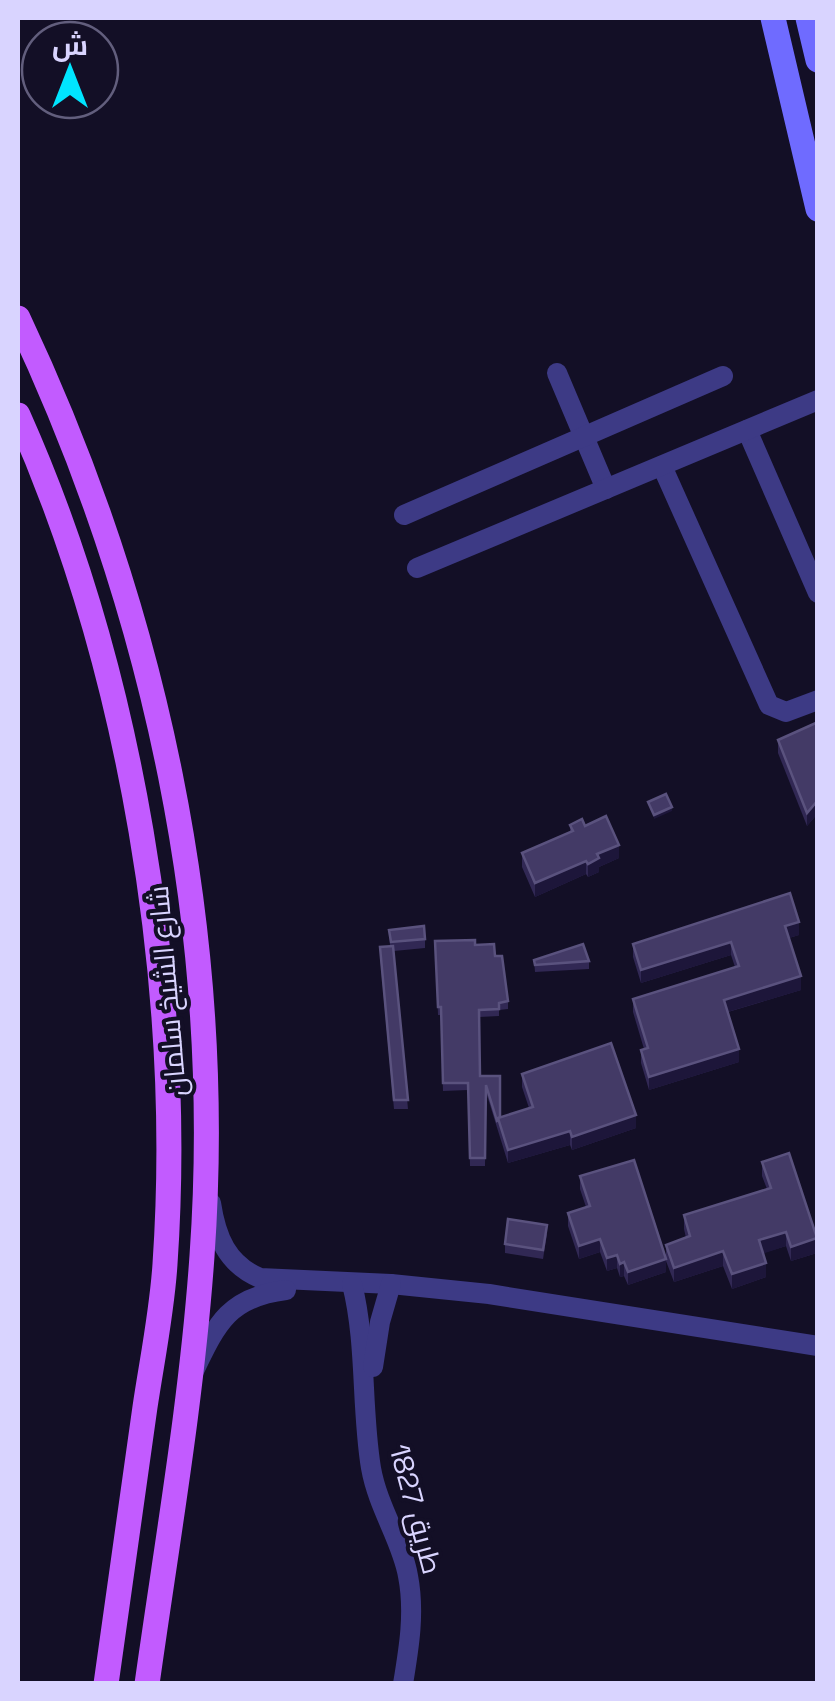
<svg xmlns="http://www.w3.org/2000/svg" width="835" height="1701" viewBox="0 0 835 1701" font-family="'Space Grotesk',Cairo,sans-serif">
  <style>
    .lines { fill: none; stroke-linecap: round; stroke-linejoin: round }
    .street { stroke: #3d3a85; stroke-width: 20 }
    .secondary { stroke: #6f6bff; stroke-width: 25 }
    .primary { stroke: #c25bff; stroke-width: 25 }
    .wall { fill: #312854 }
    .shaded-wall { fill: #1d163a }
    .building { fill: #433a66; stroke: #5a527e; stroke-width: 2.5 }
    .labels { text-anchor: middle; stroke-width: 8; stroke-linejoin: round; paint-order: stroke }
    .street-label { font-size: 28px; fill: #d9d4ff; stroke: #130f26 }
  </style>
  <rect width="100%" height="100%" fill="#130f26"/>
  <g class="lines">
    <!-- street -->
    <g class="street">
      <polyline points="557,373 606,489"/>
      <polyline points="747,430 818,593"/>
      <polyline points="662,466 769,705 786,712 818,700"/>
      <polyline points="404,515 723,376"/>
      <polyline points="417,568 818,400"/>
      <path d="M211,1203C216,1237 227,1264 260,1278L391,1284L489,1294L818,1346"/>
      <path d="M352,1284C367,1344 361,1407 371,1468C378,1508 402,1541 408,1576C415,1612 409,1648 403,1684"/>
      <polyline points="373,1367 380,1322 391,1284"/>
      <path d="M194,1371C217,1323 229,1297 286,1290"/>
    </g>
    <!-- secondary -->
    <g class="secondary">
      <polyline points="773,18 818,209"/>
      <polyline points="808,18 818,60"/>
    </g>
    <!-- primary -->
    <g class="primary">
      <path d="M18,318C156,610 225,933 202,1256C192,1399 167,1542 147,1684"/>
      <path d="M18,415C131,668 184,988 165,1264C162,1312 152,1360 145,1407C132,1499 119,1591 106,1684"/>
    </g>
  </g>
  <!-- wall -->
  <g class="wall">
    <polygon points="818,722 818,813 807,826 778,753 778,740"/>
    <polygon points="570,825 585,826 619,858 599,867 599,872 588,877 586,874 535,897 522,867 522,853 570,832"/>
    <polygon points="389,930 425,939 425,948 394,951 408,1109 394,1109 380,956 380,947 390,946"/>
    <polygon points="799,935 789,938 801,990 728,1012 739,1062 649,1090 641,1063 641,1050 644,1049 633,1012 633,999 735,967 731,955 641,983 633,957 633,944"/>
    <polygon points="435,941 475,945 495,956 508,1001 508,1009 499,1010 499,1016 479,1017 480,1076 500,1117 529,1108 522,1087 522,1074 636,1128 572,1150 570,1145 508,1163 486,1092 485,1166 470,1166 468,1090 443,1091 441,1015 438,1015"/>
    <polygon points="534,960 589,961 589,969 535,972"/>
    <polygon points="762,1162 817,1253 791,1261 786,1246 763,1253 766,1277 732,1289 723,1266 674,1282 666,1261 666,1272 628,1285 624,1276 620,1277 617,1268 607,1271 600,1252 579,1259 568,1226 568,1213 586,1207 580,1189 580,1176 666,1258 666,1245 686,1238 684,1229 684,1215 767,1189 762,1176"/>
    <polygon points="547,1234 543,1259 505,1253 505,1244"/>
  </g>
  <!-- shaded-wall -->
  <g class="shaded-wall">
    <polygon points="818,800 818,813 807,826 807,813"/>
    <polygon points="672,807 672,811 654,819 654,815"/>
    <polygon points="619,845 619,858 599,867 599,872 588,877 588,864 597,854"/>
    <polygon points="586,861 586,874 535,897 535,883"/>
    <polygon points="799,922 799,935 785,939 785,926"/>
    <polygon points="731,942 731,955 641,983 641,970"/>
    <polygon points="801,976 801,990 724,1013 724,1000"/>
    <polygon points="739,1049 739,1062 649,1090 649,1077"/>
    <polygon points="636,1115 636,1128 572,1150 572,1137"/>
    <polygon points="570,1131 570,1145 508,1163 508,1150"/>
    <polygon points="786,1232 786,1246 759,1255 759,1240"/>
    <polygon points="817,1238 817,1253 791,1261 791,1247"/>
    <polygon points="600,1239 600,1252 579,1259 579,1246"/>
    <polygon points="723,1251 723,1266 674,1282 674,1268"/>
    <polygon points="617,1255 617,1268 607,1271 607,1258"/>
    <polygon points="666,1259 666,1272 628,1285 628,1272"/>
    <polygon points="624,1262 624,1276 620,1277 620,1264"/>
    <polygon points="766,1263 766,1277 732,1289 732,1274"/>
  </g>
  <!-- building -->
  <g class="building">
    <polygon points="818,722 818,800 807,813 778,740"/>
    <polygon points="666,794 672,807 654,815 648,802"/>
    <polygon points="606,816 619,845 597,854 599,858 588,864 586,861 535,883 522,853 573,831 570,825 582,819 585,826"/>
    <polygon points="790,893 799,922 785,926 801,976 724,1000 739,1049 649,1077 641,1050 648,1048 633,999 739,966 731,942 641,970 633,944"/>
    <polygon points="424,926 425,939 391,942 389,930"/>
    <polygon points="475,940 475,945 494,944 495,956 502,956 508,1001 499,1003 499,1009 479,1010 480,1076 500,1076 500,1117 498,1118 499,1120 497,1121 486,1085 485,1158 470,1158 468,1083 443,1083 441,1007 438,1007 435,941"/>
    <polygon points="583,944 589,961 535,965 534,960"/>
    <polygon points="393,946 408,1100 394,1100 380,947"/>
    <polygon points="611,1043 636,1115 572,1137 570,1131 508,1150 498,1118 533,1107 522,1074"/>
    <polygon points="789,1153 817,1238 791,1247 786,1232 759,1240 766,1263 732,1274 723,1251 674,1268 666,1245 690,1236 684,1215 771,1188 762,1162"/>
    <polygon points="634,1160 666,1259 628,1272 624,1262 620,1264 617,1255 607,1258 600,1239 579,1246 568,1213 590,1206 580,1176"/>
    <polygon points="508,1219 547,1225 543,1250 505,1244"/>
  </g>
  <g class="labels">
    <!-- street labels -->
    <g class="street-label">
      <text transform="translate(167 991) rotate(-95)" y="10">شارع الشيخ سلمان</text>
      <text transform="translate(416 1509) rotate(75)" y="10">طريق 1827</text>
    </g>
  </g>
  <!-- border -->
  <rect width="835" height="1701" fill="none" stroke="#d9d4ff" stroke-width="40"/>
  <!-- north arrow -->
  <g transform="translate(70 70)"><circle r="48" fill="#130f26" stroke="#625e7d" stroke-width="2.5"/>
  <path d="M0-8L18 38L0 25L-18 38Z" fill="#00e5ff"/>
  <text y="-15" font-size="28" font-weight="bold" text-anchor="middle" fill="#d9d4ff">ش</text>
  </g>
</svg>
